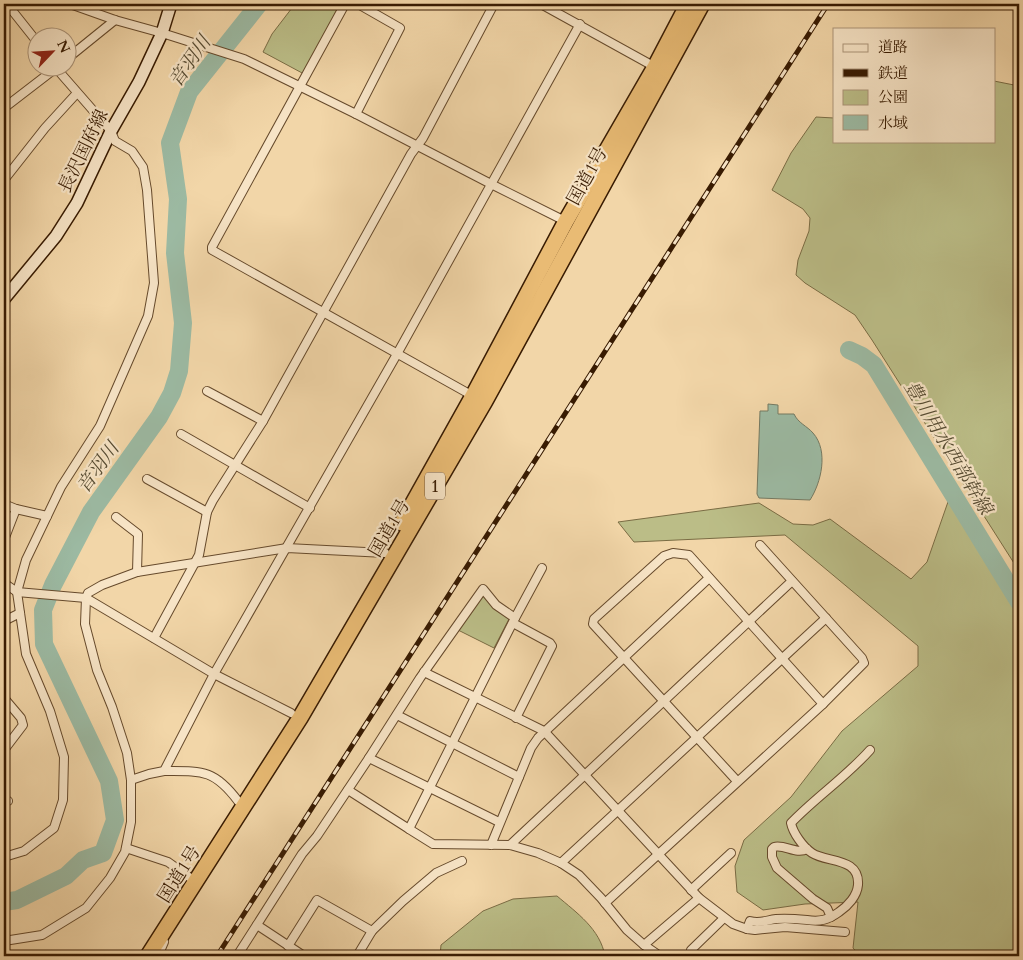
<svg xmlns="http://www.w3.org/2000/svg" width="1023" height="960" viewBox="0 0 1023 960" font-family="Cardo,'Noto Serif JP',serif">
  <style>
    .green { fill: #bbbd87; stroke: #7a6c44 }
    .water { fill: #9cbaa3; stroke: #747a63 }
    .lines { fill: none; stroke-linecap: round; stroke-linejoin: round }
    .river { stroke: #9cbaa3; stroke-width: 18 }
    .street-casing { stroke: #664a2c; stroke-width: 10 }
    .secondary-casing { stroke: #381b02; stroke-width: 14 }
    .highway-casing { stroke: #381b02; stroke-width: 18 }
    .street { stroke: #f7e4c6; stroke-width: 8 }
    .secondary { stroke: #f7e4c6; stroke-width: 11 }
    .highway { stroke: #e9bb74; stroke-width: 15 }
    .rail-casing { stroke: #381b02; stroke-width: 5 }
    .rail { stroke: #f7e4c6; stroke-width: 3; stroke-dasharray: 9; stroke-linecap: butt }
    .labels { text-anchor: middle; stroke-width: 4.5; stroke-linejoin: round; paint-order: stroke }
    .shield { fill: #f7e4c6; stroke: #71573d; stroke-width: 1 }
    .shield-label { font-size: 16px; font-weight: bold; fill: #381b02 }
    .street-label { font-size: 18px; fill: #381b02; stroke: #f7e4c6 }
    .water-label { font-size: 19px; font-style: italic; fill: #564b32; stroke: #f7e4c6 }
  </style>
  <rect width="100%" height="100%" fill="#f2d6a8"/>
  <filter id="stains"><feTurbulence type="fractalNoise" baseFrequency=".004" numOctaves="4"/><feColorMatrix values="0 0 0 0 .2 0 0 0 0 .09 0 0 0 0 .02 0 0 0 .5 -.17"/></filter>
  <radialGradient id="worn" r=".72"><stop offset=".6" stop-color="#630" stop-opacity="0"/><stop offset="1" stop-color="#630" stop-opacity=".3"/></radialGradient>
  <!-- green -->
  <g class="green">
    <polygon points="295,4 341,4 304,74 263,52 272,34"/>
    <polygon points="994,81 1019,86 1019,571 872,340 855,315 805,283 796,275 798,260 809,231 810,218 803,209 772,190 791,153 816,117 834,118 834,141 994,141"/>
    <polygon points="949,499 1019,606 1019,956 860,956 853,948 858,902 805,904 763,910 737,892 735,866 744,840 791,797 842,731 918,666 918,646 785,535 634,542 618,522 759,503 793,524 813,525 830,519 911,579 927,562"/>
    <polygon points="484,593 510,617 494,648 458,630"/>
    <path d="M557,896C577,913 600,929 605,956H440L441,945L483,911L513,899Z"/>
  </g>
  <!-- water -->
  <path class="water" d="M768,404L778,405V414H794C798,423 807,426 813,433C829,451 821,483 810,500L759,498L757,494L760,411H768Z"/>
  <g class="lines">
    <!-- river -->
    <g class="river">
      <polyline points="849,350 862,356 874,365 1019,602"/>
      <polyline points="4,902 17,900 66,876 83,860 103,853 115,820 109,781 44,644 43,610 53,585 91,512 159,417 172,393 179,371 183,323 175,253 178,199 170,143 189,92 259,4"/>
    </g>
    <!-- street casing -->
    <g class="street-casing">
      <g id="street">
        <polyline points="7,4 38,43"/>
        <polyline points="70,4 115,20 162,33 244,59 356,114 491,184 567,222"/>
        <polyline points="345,4 212,247 212,250 473,396"/>
        <polyline points="541,4 655,67"/>
        <polyline points="68,58 115,20"/>
        <polyline points="4,108 56,68"/>
        <polyline points="356,114 400,28 358,4"/>
        <polyline points="4,180 45,128 77,93"/>
        <polyline points="207,391 263,421"/>
        <polyline points="181,434 310,508"/>
        <polyline points="147,479 207,512"/>
        <polyline points="4,504 16,509 47,516"/>
        <polyline points="116,517 138,534 137,572"/>
        <polyline points="4,540 16,509"/>
        <polyline points="542,568 515,618 409,829 433,844 510,845 538,853 561,863 579,875 601,898 627,930 644,945 699,898 733,924 747,929 755,930 785,927 845,932"/>
        <polyline points="4,583 17,592 86,598 214,674 291,713"/>
        <polyline points="4,621 20,613"/>
        <polyline points="513,623 550,643 552,646 516,718"/>
        <polyline points="154,638 199,555 207,512 213,500 263,421 411,154 423,138 494,4"/>
        <polyline points="424,672 544,731 699,898"/>
        <polyline points="4,698 21,718 23,725 4,750"/>
        <polyline points="397,715 519,777"/>
        <polyline points="369,758 420,678 483,589 496,605 515,618"/>
        <path d="M164,771C202,771 214,769 238,801"/>
        <polyline points="131,780 149,774 164,771 214,674 397,354 580,24"/>
        <polyline points="737,781 593,624 594,619 664,556 673,553 689,555 823,704"/>
        <polyline points="348,790 409,829"/>
        <polyline points="4,801 8,801"/>
        <polyline points="491,845 531,748 538,738 709,578"/>
        <polyline points="510,845 792,581"/>
        <polyline points="126,848 168,862 189,877"/>
        <path d="M807,849C796,855 785,844 774,847L772,849V857L777,868L813,899L827,908L831,917"/>
        <polyline points="4,857 24,851 54,828 63,800 64,757 50,711 26,654 17,592 26,560 61,487 100,426 148,316 154,283 147,190 143,167 132,151 115,141 111,131 56,68"/>
        <polyline points="561,863 826,618"/>
        <polyline points="691,890 731,853"/>
        <polyline points="605,903 823,704 864,663 862,658 760,545"/>
        <polyline points="257,925 304,956"/>
        <path d="M747,929L750,921C760,924 767,920 776,919C787,918 797,919 807,920C820,922 828,920 839,912C848,906 857,896 858,885C860,857 827,863 812,853C803,847 793,833 791,823C816,797 846,777 870,750"/>
        <polyline points="4,941 42,935 86,908 110,878 125,852 131,822 131,780 127,753 112,707 97,670 85,624 86,598 88,593 102,585 137,572 287,548 385,553"/>
        <polyline points="644,945 660,956"/>
        <polyline points="288,946 317,900 372,931"/>
        <polyline points="691,950 724,918"/>
        <polyline points="158,956 164,942"/>
        <polyline points="237,956 302,854 317,836 369,758 499,822"/>
        <polyline points="357,956 372,931 403,901 436,873 462,861"/>
      </g>
    </g>
    <!-- secondary casing -->
    <g class="secondary-casing">
      <polyline id="secondary" points="4,299 56,236 77,203 111,131 139,82 162,33 171,4"/>
    </g>
    <!-- highway casing -->
    <g class="highway-casing">
      <g id="highway">
        <polyline points="402,523 473,396 566,221 655,67 688,4"/>
        <polyline points="148,956 300,718 485,401 702,4"/>
      </g>
    </g>
    <!-- street -->
    <use href="#street" class="street"/>
    <!-- secondary -->
    <use href="#secondary" class="secondary"/>
    <!-- highway -->
    <use href="#highway" class="highway"/>
    <!-- rail casing -->
    <g class="rail-casing">
      <polyline id="rail" points="217,956 828,4"/>
    </g>
    <!-- rail -->
    <use href="#rail" class="rail"/>
  </g>
  <g class="labels">
    <!-- shield labels -->
    <rect class="shield" x="425" y="472.5" width="20" height="27" rx="4"/>
    <g class="shield-label">
      <text x="435" y="492">1</text>
    </g>
    <!-- street labels -->
    <g class="street-label">
      <text transform="translate(83 151) rotate(-64)" y="6">長沢国府線</text>
      <text transform="translate(587 176) rotate(-61)" y="6">国道1号</text>
      <text transform="translate(389 528) rotate(-60)" y="6">国道1号</text>
      <text transform="translate(179 874) rotate(-58)" y="6">国道1号</text>
    </g>
    <!-- water labels -->
    <g class="water-label">
      <text transform="translate(189 61) rotate(-55)" y="7">音羽川</text>
      <text transform="translate(949 447) rotate(59)" y="7">豊川用水西部幹線</text>
      <text transform="translate(97 467) rotate(-54)" y="7">音羽川</text>
    </g>
  </g>
  <!-- margin -->
  <rect width="1023" height="960" fill="none" stroke="#f2d6a8" stroke-width="20"/>
  <rect x="5" y="5" width="1013" height="950" fill="none" stroke="#381b02" stroke-width="2.5"/>
  <rect x="10" y="10" width="1003" height="940" fill="none" stroke="#381b02"/>
  <!-- legend -->
  <rect x="833" y="28" width="162" height="115" fill="#f7e4c6" stroke="#ab9478"/>
  <rect x="843" y="44" width="25" height="8" fill="#f7e4c6" stroke="#ab9478"/>
  <text x="878" y="52" font-size="15" fill="#381b02">道路</text>
  <rect x="843" y="69" width="25" height="8" fill="#381b02" stroke="#ab9478"/>
  <text x="878" y="78" font-size="15" fill="#381b02">鉄道</text>
  <rect x="843" y="90" width="25" height="15" fill="#bbbd87" stroke="#ab9478"/>
  <text x="878" y="102" font-size="15" fill="#381b02">公園</text>
  <rect x="843" y="115" width="25" height="15" fill="#9cbaa3" stroke="#ab9478"/>
  <text x="878" y="128" font-size="15" fill="#381b02">水域</text>
  <!-- north arrow -->
  <g transform="translate(52 52) rotate(65)"><circle r="24" fill="#f7e4c6" stroke="#ab9478"/>
  <path d="M0-4L9 19L0 12L-9 19Z" fill="#8f2418"/>
  <text y="-8" font-size="14" font-weight="bold" text-anchor="middle" fill="#381b02">N</text>
  </g>
  <rect width="100%" height="100%" filter="url(#stains)"/>
  <rect width="100%" height="100%" fill="url(#worn)"/>
</svg>
